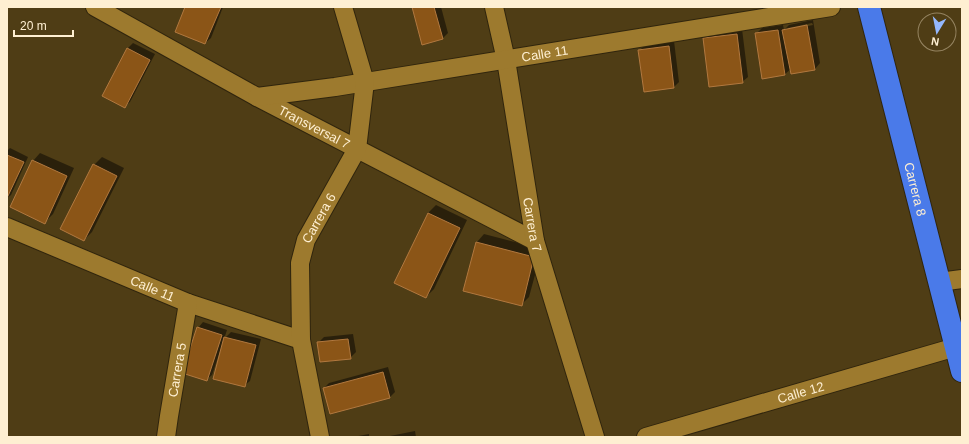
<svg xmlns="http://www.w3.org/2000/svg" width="969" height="444" viewBox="0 0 969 444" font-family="Helvetica,sans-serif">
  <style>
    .shadow { fill: #0007; fill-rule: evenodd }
    .building { fill: #8b5517; stroke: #b1783f }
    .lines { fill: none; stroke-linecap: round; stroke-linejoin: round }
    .street-casing { stroke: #30250d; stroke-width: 20 }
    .highway-casing { stroke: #30250d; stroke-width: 24 }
    .street { stroke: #9d7a2e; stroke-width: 18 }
    .highway { stroke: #4a7ae9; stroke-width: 22 }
    .labels { text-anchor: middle; stroke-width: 4; stroke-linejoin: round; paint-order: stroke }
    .street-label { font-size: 13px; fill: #feefd2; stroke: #4f3d15 }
  </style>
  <rect width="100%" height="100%" fill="#4f3d15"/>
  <!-- shadow -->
  <g class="shadow">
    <polygon points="186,7 223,7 211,38 205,43"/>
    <polygon points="413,7 441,7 448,33 442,39"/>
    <path d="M813,20L820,63L815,69L791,73V69L785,74L756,34L762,28L783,25L784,30L789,25ZM812,23L813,25L788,30V28Z"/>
    <polygon points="742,29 748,77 742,82 704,38 710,33"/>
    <polygon points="674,41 679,82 674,87 645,91 639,51 645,45"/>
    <polygon points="133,43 155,54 130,102 124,107 103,96 128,48"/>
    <polygon points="10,148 28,157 11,195 7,198 7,151"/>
    <polygon points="40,153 74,168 53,214 45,222 33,161"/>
    <polygon points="102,157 124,168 92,232 84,240 94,165"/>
    <polygon points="436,205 467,220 434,289 426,297 428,213"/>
    <polygon points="484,234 542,249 529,297 521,305 477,242"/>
    <polygon points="203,322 227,330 224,339 231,332 261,339 250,381 244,386 223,346 222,345 212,375 206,380 198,328"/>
    <polygon points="353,334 356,352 350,358 318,343 324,337"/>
    <polygon points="388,367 395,392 389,398 324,388 329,383"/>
    <polygon points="415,431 416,437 385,437"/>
    <polygon points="369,434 369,437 353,437"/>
  </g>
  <!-- building -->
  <g class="building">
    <polygon points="185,7 221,7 205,44 175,32"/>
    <polygon points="412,7 434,7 443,39 422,45"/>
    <polygon points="807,25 815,70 791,74 782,30"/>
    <polygon points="778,30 785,75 762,79 755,33"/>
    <polygon points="737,34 743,83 709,87 703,38"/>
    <polygon points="669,46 674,88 644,92 638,50"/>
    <polygon points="127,48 150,60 125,108 102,96"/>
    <polygon points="7,155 24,162 7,198"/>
    <polygon points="32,160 67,176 45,224 10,207"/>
    <polygon points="93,164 117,176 84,241 60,229"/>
    <polygon points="428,213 460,228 426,298 394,283"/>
    <polygon points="476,242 534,257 522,306 463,291"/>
    <polygon points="197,327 222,335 207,381 182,373"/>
    <polygon points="224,337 256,345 245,387 213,379"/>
    <polygon points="348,339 351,359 320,362 317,342"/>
    <polygon points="383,372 390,398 330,414 323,388"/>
  </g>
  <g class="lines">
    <!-- street casing -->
    <g class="street-casing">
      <g id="street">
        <path id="s1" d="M95,7L257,97L535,241"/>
        <path id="s2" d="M494,7L506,60L535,241L595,437"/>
        <path id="s3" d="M257,97L335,87L831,7"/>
        <path id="s4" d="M7,227L188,303L301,340"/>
        <polyline points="939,282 962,279"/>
        <path id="s5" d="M166,437L169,416L188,303"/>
        <path id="s6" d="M320,437L301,340L300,263L306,240L357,149L365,82L343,7"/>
        <path id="s7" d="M646,437L956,347"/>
      </g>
    </g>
    <!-- highway casing -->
    <g class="highway-casing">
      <g id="highway">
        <path id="s8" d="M869,7L962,371"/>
      </g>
    </g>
    <!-- street -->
    <use href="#street" class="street"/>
    <!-- highway -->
    <use href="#highway" class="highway"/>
  </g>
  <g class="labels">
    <!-- street labels -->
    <g class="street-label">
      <text dy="5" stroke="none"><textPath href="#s3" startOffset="291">Calle 11</textPath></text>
      <text dy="5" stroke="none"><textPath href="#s1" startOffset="250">Transversal 7</textPath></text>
      <text dy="5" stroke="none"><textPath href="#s8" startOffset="188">Carrera 8</textPath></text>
      <text dy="5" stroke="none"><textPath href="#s6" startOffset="225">Carrera 6</textPath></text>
      <text dy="5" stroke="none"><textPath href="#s2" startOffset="221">Carrera 7</textPath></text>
      <text dy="5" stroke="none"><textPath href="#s4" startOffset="158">Calle 11</textPath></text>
      <text dy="5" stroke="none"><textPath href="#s5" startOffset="68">Carrera 5</textPath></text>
      <text dy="5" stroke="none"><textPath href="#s7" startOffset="161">Calle 12</textPath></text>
    </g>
  </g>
  <!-- border -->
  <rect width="969" height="444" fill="none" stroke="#feefd2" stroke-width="16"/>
  <!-- north arrow -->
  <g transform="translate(937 32) rotate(190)"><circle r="19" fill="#4f3d15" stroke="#958461"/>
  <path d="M0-3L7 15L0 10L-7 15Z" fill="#94b7fd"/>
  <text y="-6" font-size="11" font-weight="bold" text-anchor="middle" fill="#feefd2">N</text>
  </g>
  <!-- scale -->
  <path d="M14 30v6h59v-6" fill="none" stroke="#feefd2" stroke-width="2"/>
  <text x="20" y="30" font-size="12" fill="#feefd2" stroke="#4f3d15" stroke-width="3" paint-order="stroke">20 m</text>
</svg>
